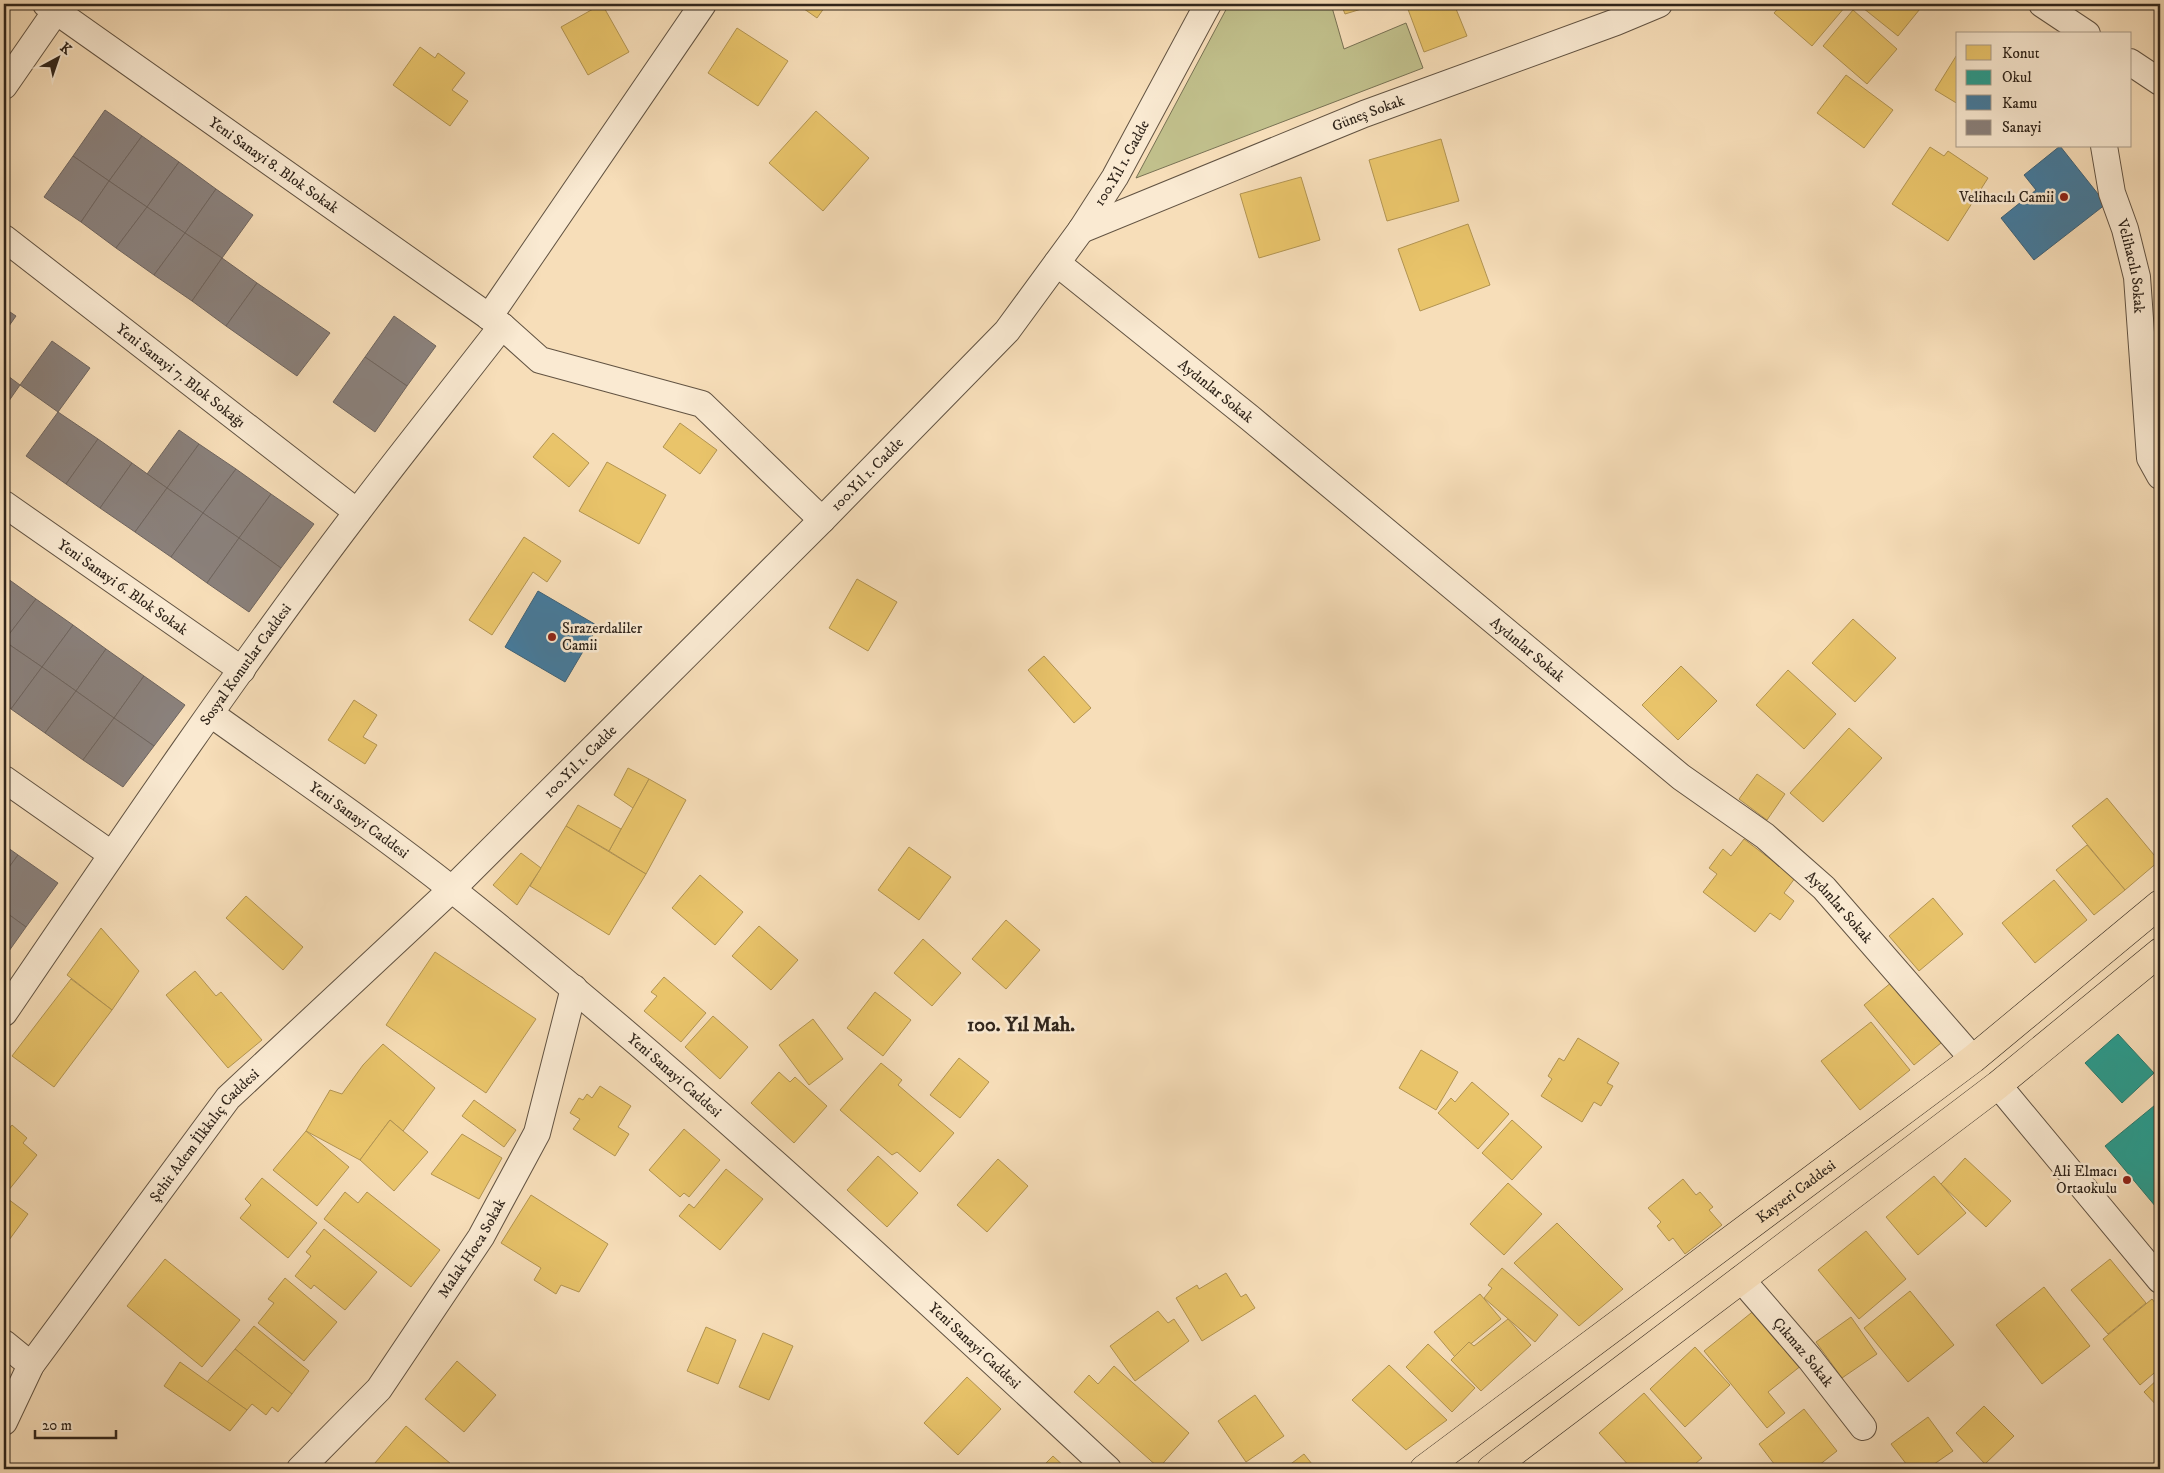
<svg xmlns="http://www.w3.org/2000/svg" width="2164" height="1473" viewBox="0 0 2164 1473" font-family="'IM FELL DW Pica',serif">
  <style>
    .green { fill: #c1c08c; stroke: #787254 }
    .homes { fill: #e9c46a; stroke: #b29452 }
    .schools { fill: #2a9d8f; stroke: #2c796c }
    .public { fill: #457b9d; stroke: #3f6176 }
    .industry { fill: #8a817c; stroke: #6f655f }
    .lines { fill: none; stroke-linecap: round; stroke-linejoin: round }
    .minor-casing { stroke: #625342; stroke-width: 28 }
    .major-casing { stroke: #30251b; stroke-width: 29 }
    .minor { stroke: #faead2; stroke-width: 26 }
    .major { stroke: #f7deb9; stroke-width: 28 }
    .poi-dot { fill: #8f2418; stroke: #faead2; stroke-width: 2 }
    .labels { text-anchor: middle; stroke-width: 5; stroke-linejoin: round; paint-order: stroke }
    .street-label { font-size: 15px; fill: #30251b; stroke: #faead2 }
    .poi-label { font-size: 15px; fill: #30251b; stroke: #faead2; text-anchor: end }
    .district-label { font-size: 20px; font-weight: bold; fill: #30251b; stroke: #faead2 }
  </style>
  <rect width="100%" height="100%" fill="#f7deb9"/>
  <filter id="stains"><feTurbulence type="fractalNoise" baseFrequency=".004" numOctaves="4"/><feColorMatrix values="0 0 0 0 .2 0 0 0 0 .09 0 0 0 0 .02 0 0 0 .5 -.17"/></filter>
  <radialGradient id="worn" r=".72"><stop offset=".6" stop-color="#630" stop-opacity="0"/><stop offset="1" stop-color="#630" stop-opacity=".3"/></radialGradient>
  <!-- green -->
  <polygon class="green" points="1229,4 1331,4 1344,49 1406,23 1423,68 1136,178"/>
  <!-- homes -->
  <g class="homes">
    <polygon points="602,4 629,52 588,75 561,27"/>
    <polygon points="797,4 827,4 817,18"/>
    <polygon points="1341,4 1378,4 1345,14"/>
    <polygon points="1406,4 1454,4 1467,36 1424,52"/>
    <polygon points="1782,4 1841,4 1845,7 1812,46 1774,13"/>
    <polygon points="1858,4 1924,4 1898,36"/>
    <polygon points="1853,10 1897,49 1867,84 1823,46"/>
    <polygon points="737,28 788,61 758,106 708,73"/>
    <polygon points="420,47 435,58 438,53 465,73 452,90 468,101 450,126 393,85"/>
    <polygon points="1958,53 1958,104 1935,90"/>
    <polygon points="1846,75 1893,110 1864,148 1817,113"/>
    <polygon points="816,111 869,158 823,211 769,163"/>
    <polygon points="1441,139 1459,201 1387,221 1369,160"/>
    <polygon points="1930,147 1944,156 1948,151 1988,178 1948,241 1892,204"/>
    <polygon points="1301,177 1320,240 1259,258 1240,194"/>
    <polygon points="1468,224 1490,285 1420,311 1398,249"/>
    <polygon points="680,423 717,450 700,474 663,447"/>
    <polygon points="553,433 589,463 569,487 533,457"/>
    <polygon points="607,462 666,495 639,544 579,511"/>
    <polygon points="524,537 561,561 547,582 533,572 492,635 469,620"/>
    <polygon points="857,579 897,602 868,651 829,628"/>
    <polygon points="1853,619 1896,658 1855,702 1812,663"/>
    <polygon points="1044,656 1091,708 1074,723 1028,670"/>
    <polygon points="1681,666 1717,701 1678,740 1642,705"/>
    <polygon points="1788,670 1836,714 1804,749 1756,705"/>
    <polygon points="354,700 377,715 363,737 377,745 365,764 328,740"/>
    <polygon points="1849,728 1882,758 1823,822 1790,793"/>
    <polygon points="628,768 649,779 633,808 614,795"/>
    <polygon points="1757,774 1785,794 1767,820 1739,799"/>
    <polygon points="649,779 686,800 646,874 609,851"/>
    <polygon points="2107,798 2159,861 2125,890 2072,826"/>
    <polygon points="578,805 621,829 609,851 566,826"/>
    <polygon points="566,826 646,874 609,935 530,886"/>
    <polygon points="1744,839 1795,878 1784,893 1794,901 1780,920 1770,913 1755,932 1703,892 1717,874 1709,868 1723,849 1731,856"/>
    <polygon points="2087,845 2125,890 2094,915 2056,870"/>
    <polygon points="909,847 951,877 919,920 878,890"/>
    <polygon points="521,853 541,868 517,905 493,885"/>
    <polygon points="700,875 743,912 715,945 672,908"/>
    <polygon points="2054,880 2087,920 2035,963 2002,923"/>
    <polygon points="246,896 303,947 283,970 226,918"/>
    <polygon points="1933,898 1963,934 1919,971 1889,936"/>
    <polygon points="1006,920 1040,950 1006,989 972,959"/>
    <polygon points="759,926 798,960 771,990 732,956"/>
    <polygon points="101,928 139,971 112,1010 67,975"/>
    <polygon points="923,939 961,973 932,1006 894,973"/>
    <polygon points="435,952 536,1019 486,1093 386,1025"/>
    <polygon points="195,971 216,996 221,992 262,1040 228,1068 166,995"/>
    <polygon points="664,977 706,1013 681,1042 644,1011 657,996 651,992"/>
    <polygon points="71,979 112,1010 54,1087 12,1056"/>
    <polygon points="1892,982 1941,1043 1914,1065 1864,1005"/>
    <polygon points="875,992 911,1020 883,1056 847,1028"/>
    <polygon points="713,1016 748,1047 720,1079 685,1047"/>
    <polygon points="813,1019 843,1059 809,1085 779,1045"/>
    <polygon points="1871,1022 1910,1070 1860,1110 1821,1061"/>
    <polygon points="1578,1038 1619,1063 1607,1083 1613,1086 1601,1106 1594,1102 1582,1122 1541,1096 1552,1079 1548,1076 1559,1058 1564,1061"/>
    <polygon points="383,1044 435,1088 403,1131 390,1120 360,1160 306,1131 330,1090 342,1094 363,1065"/>
    <polygon points="1421,1050 1458,1072 1436,1110 1399,1088"/>
    <polygon points="959,1058 989,1082 960,1118 930,1095"/>
    <polygon points="881,1063 902,1080 898,1085 954,1133 920,1172 897,1152 892,1155 840,1110"/>
    <polygon points="779,1072 790,1082 795,1077 827,1106 794,1143 751,1103"/>
    <polygon points="1472,1082 1509,1114 1478,1149 1438,1113 1451,1098 1455,1102"/>
    <polygon points="600,1086 631,1106 618,1127 629,1134 615,1156 573,1129 580,1119 570,1113 579,1098 583,1100 587,1094 592,1098"/>
    <polygon points="474,1100 516,1130 504,1147 462,1116"/>
    <polygon points="390,1120 428,1152 394,1191 360,1160"/>
    <polygon points="1512,1120 1542,1147 1512,1180 1482,1153"/>
    <polygon points="12,1125 27,1138 23,1143 37,1155 8,1191 4,1187 4,1128 7,1131"/>
    <polygon points="684,1129 720,1160 689,1197 684,1193 680,1197 649,1170"/>
    <polygon points="306,1131 349,1167 317,1206 273,1170"/>
    <polygon points="462,1134 502,1158 479,1199 431,1174"/>
    <polygon points="878,1156 918,1193 887,1227 847,1190"/>
    <polygon points="1965,1158 2011,1201 1986,1227 1941,1184"/>
    <polygon points="998,1159 1028,1186 987,1232 957,1205"/>
    <polygon points="726,1169 763,1199 720,1250 679,1216 689,1204 694,1208"/>
    <polygon points="1934,1176 1966,1213 1918,1255 1886,1217"/>
    <polygon points="262,1178 317,1223 288,1258 240,1218 251,1205 245,1199"/>
    <polygon points="1683,1179 1696,1195 1700,1192 1713,1207 1709,1210 1722,1225 1685,1254 1673,1238 1669,1241 1657,1226 1661,1222 1648,1208"/>
    <polygon points="1508,1183 1542,1214 1504,1255 1470,1224"/>
    <polygon points="345,1192 358,1203 367,1192 440,1250 411,1287 324,1219"/>
    <polygon points="531,1195 608,1244 579,1292 561,1285 556,1294 534,1280 541,1268 501,1243"/>
    <polygon points="4,1196 28,1214 4,1247"/>
    <polygon points="1557,1223 1623,1289 1579,1326 1514,1263"/>
    <polygon points="324,1229 377,1272 345,1310 314,1285 311,1289 295,1276 311,1256 306,1252"/>
    <polygon points="1866,1231 1906,1279 1859,1319 1818,1270"/>
    <polygon points="165,1259 240,1320 202,1367 127,1306"/>
    <polygon points="2110,1259 2146,1303 2108,1334 2071,1290"/>
    <polygon points="1502,1268 1558,1315 1535,1342 1484,1298 1492,1288 1488,1285"/>
    <polygon points="1226,1273 1241,1297 1246,1294 1255,1308 1202,1341 1176,1298 1197,1285 1199,1289"/>
    <polygon points="285,1278 337,1322 304,1361 258,1323 274,1303 268,1299"/>
    <polygon points="2044,1287 2090,1346 2042,1384 1996,1325"/>
    <polygon points="1910,1291 1954,1345 1908,1382 1864,1328"/>
    <polygon points="1480,1294 1501,1319 1455,1357 1434,1332"/>
    <polygon points="2152,1299 2160,1309 2160,1368 2140,1385 2103,1339"/>
    <polygon points="1756,1309 1802,1365 1768,1392 1785,1413 1767,1428 1704,1351"/>
    <polygon points="1158,1311 1168,1323 1174,1319 1189,1341 1135,1381 1110,1346"/>
    <polygon points="1851,1317 1877,1354 1842,1378 1816,1342"/>
    <polygon points="1508,1319 1531,1345 1481,1391 1451,1360 1469,1342 1474,1346"/>
    <polygon points="254,1326 309,1371 292,1394 235,1349"/>
    <polygon points="706,1327 736,1340 718,1384 687,1371"/>
    <polygon points="763,1333 793,1346 769,1400 739,1387"/>
    <polygon points="1428,1344 1475,1388 1452,1412 1406,1367"/>
    <polygon points="1695,1347 1730,1385 1685,1427 1650,1389"/>
    <polygon points="235,1349 292,1394 278,1412 272,1407 266,1415 252,1404 247,1410 207,1382"/>
    <polygon points="457,1361 496,1395 464,1432 425,1399"/>
    <polygon points="180,1362 247,1410 230,1431 164,1386"/>
    <polygon points="1389,1365 1447,1420 1406,1450 1352,1400"/>
    <polygon points="1114,1366 1189,1433 1159,1468 1074,1392 1089,1375 1098,1384"/>
    <polygon points="967,1377 1001,1409 958,1455 924,1423"/>
    <polygon points="2160,1377 2160,1409 2144,1392"/>
    <polygon points="1644,1393 1702,1458 1689,1469 1632,1469 1599,1433"/>
    <polygon points="1255,1395 1284,1436 1246,1462 1218,1421"/>
    <polygon points="1984,1406 2014,1436 1985,1464 1956,1433"/>
    <polygon points="1804,1409 1837,1451 1814,1469 1778,1469 1759,1444"/>
    <polygon points="1928,1417 1953,1451 1927,1469 1910,1469 1891,1444"/>
    <polygon points="406,1426 451,1464 446,1469 383,1469 375,1463"/>
    <polygon points="1304,1454 1316,1469 1284,1469"/>
    <polygon points="1053,1456 1067,1469 1040,1469"/>
  </g>
  <!-- schools -->
  <g class="schools">
    <polygon points="2118,1034 2154,1073 2122,1103 2085,1063"/>
    <polygon points="2160,1101 2160,1203 2156,1207 2105,1146"/>
  </g>
  <!-- public -->
  <g class="public">
    <polygon points="2060,146 2106,204 2034,260 2001,218 2036,190 2024,175"/>
    <polygon points="538,591 598,626 565,682 505,647"/>
  </g>
  <!-- industry -->
  <g class="industry">
    <polygon points="105,110 142,136 109,181 73,156"/>
    <polygon points="142,136 179,162 147,207 109,181"/>
    <polygon points="73,156 109,181 81,222 44,197"/>
    <polygon points="179,162 216,189 185,233 147,207"/>
    <polygon points="109,181 147,207 116,248 81,222"/>
    <polygon points="216,189 253,215 222,258 185,233"/>
    <polygon points="147,207 185,233 154,275 116,248"/>
    <polygon points="185,233 222,258 192,301 154,275"/>
    <polygon points="222,258 257,283 226,326 192,301"/>
    <polygon points="257,283 330,333 297,376 226,326"/>
    <polygon points="4,308 16,316 4,333"/>
    <polygon points="394,316 436,346 407,386 365,357"/>
    <polygon points="52,341 90,368 58,412 20,385"/>
    <polygon points="365,357 407,386 375,432 333,402"/>
    <polygon points="4,373 20,385 4,408"/>
    <polygon points="58,412 98,439 66,484 26,456"/>
    <polygon points="179,430 199,444 167,488 147,474"/>
    <polygon points="98,439 132,463 100,508 66,484"/>
    <polygon points="199,444 236,469 203,513 167,488"/>
    <polygon points="132,463 167,488 135,532 100,508"/>
    <polygon points="236,469 271,494 239,538 203,513"/>
    <polygon points="167,488 203,513 171,557 135,532"/>
    <polygon points="271,494 314,524 281,568 239,538"/>
    <polygon points="203,513 239,538 207,583 171,557"/>
    <polygon points="239,538 281,568 249,612 207,583"/>
    <polygon points="4,576 36,599 4,641"/>
    <polygon points="36,599 73,625 42,667 4,641"/>
    <polygon points="73,625 106,649 76,691 42,667"/>
    <polygon points="4,641 42,667 11,709 4,704"/>
    <polygon points="106,649 144,676 114,718 76,691"/>
    <polygon points="42,667 76,691 45,733 11,709"/>
    <polygon points="144,676 185,705 154,746 114,718"/>
    <polygon points="76,691 114,718 83,760 45,733"/>
    <polygon points="114,718 154,746 123,787 83,760"/>
    <polygon points="4,845 18,855 4,874"/>
    <polygon points="18,855 58,883 26,927 4,911 4,874"/>
    <polygon points="4,911 26,927 4,958"/>
  </g>
  <g class="lines">
    <!-- minor casing -->
    <g class="minor-casing">
      <g id="minor">
        <path id="s1" d="M46,4L502,326L540,360L702,404L822,520"/>
        <polyline points="2042,4 2087,34"/>
        <polyline points="2130,62 2160,82"/>
        <polyline points="4,86 56,11"/>
        <path id="s2" d="M2104,146L2112,193L2125,229L2137,277L2150,458L2160,476"/>
        <path id="s3" d="M1081,230L1364,114L1616,22L1659,4"/>
        <path id="s4" d="M4,238L357,512"/>
        <path id="s5" d="M1057,263L1250,418L1681,777L1765,836L1824,888L1973,1059"/>
        <polyline points="489,317 703,4"/>
        <path id="s6" d="M4,504L242,670"/>
        <path id="s7" d="M211,714C292,772 376,829 454,891C682,1072 895,1271 1108,1469"/>
        <polyline points="4,779 111,854"/>
        <path id="s8" d="M4,1013C119,844 234,674 358,511C405,449 454,388 502,326"/>
        <polyline points="1998,1085 2160,1280"/>
        <path id="s9" d="M1741,1279L1810,1359L1863,1427"/>
        <polyline points="4,1343 31,1365"/>
        <path id="s10" d="M4,1422L31,1365L228,1098L452,889L822,520L1007,331L1081,230L1115,177L1208,4"/>
        <path id="s11" d="M300,1469L379,1389L481,1237L537,1133L574,988"/>
      </g>
    </g>
    <!-- major casing -->
    <g class="major-casing">
      <g id="major">
        <path id="s12" d="M1424,1469L1973,1059L2160,904"/>
        <polyline points="1491,1469 1998,1085 2160,952"/>
      </g>
    </g>
    <!-- minor -->
    <use href="#minor" class="minor"/>
    <!-- major -->
    <use href="#major" class="major"/>
  </g>
  <!-- markers -->
  <g class="poi-dot">
    <circle cx="2064" cy="197" r="5"/>
    <circle cx="552" cy="637" r="5"/>
    <circle cx="2127" cy="1180" r="5"/>
  </g>
  <g class="labels">
    <!-- street labels -->
    <g class="street-label">
      <text dy="5" stroke="none"><textPath href="#s3" startOffset="310">Güneş Sokak</textPath></text>
      <text dy="5" stroke="none"><textPath href="#s10" startOffset="1692">100.Yıl 1. Cadde</textPath></text>
      <text dy="5" stroke="none"><textPath href="#s1" startOffset="279">Yeni Sanayi 8. Blok Sokak</textPath></text>
      <text dy="5" stroke="none"><textPath href="#s2" startOffset="124">Velihacılı Sokak</textPath></text>
      <text dy="5" stroke="none"><textPath href="#s4" startOffset="224">Yeni Sanayi 7. Blok Sokağı</textPath></text>
      <text dy="5" stroke="none"><textPath href="#s5" startOffset="204">Aydınlar Sokak</textPath></text>
      <text dy="5" stroke="none"><textPath href="#s10" startOffset="1288">100.Yıl 1. Cadde</textPath></text>
      <text dy="5" stroke="none"><textPath href="#s6" startOffset="145">Yeni Sanayi 6. Blok Sokak</textPath></text>
      <text dy="5" stroke="none"><textPath href="#s5" startOffset="609">Aydınlar Sokak</textPath></text>
      <text dy="5" stroke="none"><textPath href="#s8" startOffset="424">Sosyal Konutlar Caddesi</textPath></text>
      <text dy="5" stroke="none"><textPath href="#s10" startOffset="882">100.Yıl 1. Cadde</textPath></text>
      <text dy="5" stroke="none"><textPath href="#s7" startOffset="182">Yeni Sanayi Caddesi</textPath></text>
      <text dy="5" stroke="none"><textPath href="#s5" startOffset="1014">Aydınlar Sokak</textPath></text>
      <text dy="5" stroke="none"><textPath href="#s7" startOffset="588">Yeni Sanayi Caddesi</textPath></text>
      <text dy="5" stroke="none"><textPath href="#s10" startOffset="351">Şehit Adem İlkkılıç Caddesi</textPath></text>
      <text dy="5" stroke="none"><textPath href="#s12" startOffset="464">Kayseri Caddesi</textPath></text>
      <text dy="5" stroke="none"><textPath href="#s11" startOffset="281">Malak Hoca Sokak</textPath></text>
      <text dy="5" stroke="none"><textPath href="#s7" startOffset="992">Yeni Sanayi Caddesi</textPath></text>
      <text dy="5" stroke="none"><textPath href="#s9" startOffset="96">Çıkmaz Sokak</textPath></text>
    </g>
    <!-- poi labels -->
    <g class="poi-label">
      <text x="2054" y="202">Velihacılı Camii</text>
      <text x="562" y="633" text-anchor="start">Sırazerdaliler<tspan x="562" dy="17">Camii</tspan></text>
      <text x="2117" y="1176">Ali Elmacı<tspan x="2117" dy="17">Ortaokulu</tspan></text>
    </g>
    <!-- district labels -->
    <g class="district-label">
      <text x="1021" y="1031">100. Yıl Mah.</text>
    </g>
  </g>
  <!-- margin -->
  <rect width="2164" height="1473" fill="none" stroke="#f7deb9" stroke-width="20"/>
  <rect x="5" y="5" width="2154" height="1463" fill="none" stroke="#30251b" stroke-width="2.5"/>
  <rect x="10" y="10" width="2144" height="1453" fill="none" stroke="#30251b"/>
  <!-- legend -->
  <rect x="1956" y="32" width="175" height="115" fill="#faead2" stroke="#a99b89"/>
  <rect x="1966" y="45" width="25" height="15" fill="#e9c46a" stroke="#a99b89"/>
  <text x="2002" y="58" font-size="15" fill="#30251b">Konut</text>
  <rect x="1966" y="70" width="25" height="15" fill="#2a9d8f" stroke="#a99b89"/>
  <text x="2002" y="82" font-size="15" fill="#30251b">Okul</text>
  <rect x="1966" y="95" width="25" height="15" fill="#457b9d" stroke="#a99b89"/>
  <text x="2002" y="108" font-size="15" fill="#30251b">Kamu</text>
  <rect x="1966" y="120" width="25" height="15" fill="#8a817c" stroke="#a99b89"/>
  <text x="2002" y="132" font-size="15" fill="#30251b">Sanayi</text>
  <!-- north arrow -->
  <g transform="translate(58 58) rotate(40)" stroke="#faead2" stroke-width="4" paint-order="stroke">
  <path d="M0-4L9 19L0 12L-9 19Z" fill="#30251b"/>
  <text y="-8" font-size="14" font-weight="bold" text-anchor="middle" fill="#30251b">K</text>
  </g>
  <!-- scale -->
  <path d="M35 1430v8h81v-8" fill="none" stroke="#30251b" stroke-width="2.5"/>
  <text x="42" y="1430" font-size="15" fill="#30251b" stroke="#faead2" stroke-width="4" paint-order="stroke">20 m</text>
  <rect width="100%" height="100%" filter="url(#stains)"/>
  <rect width="100%" height="100%" fill="url(#worn)"/>
</svg>
